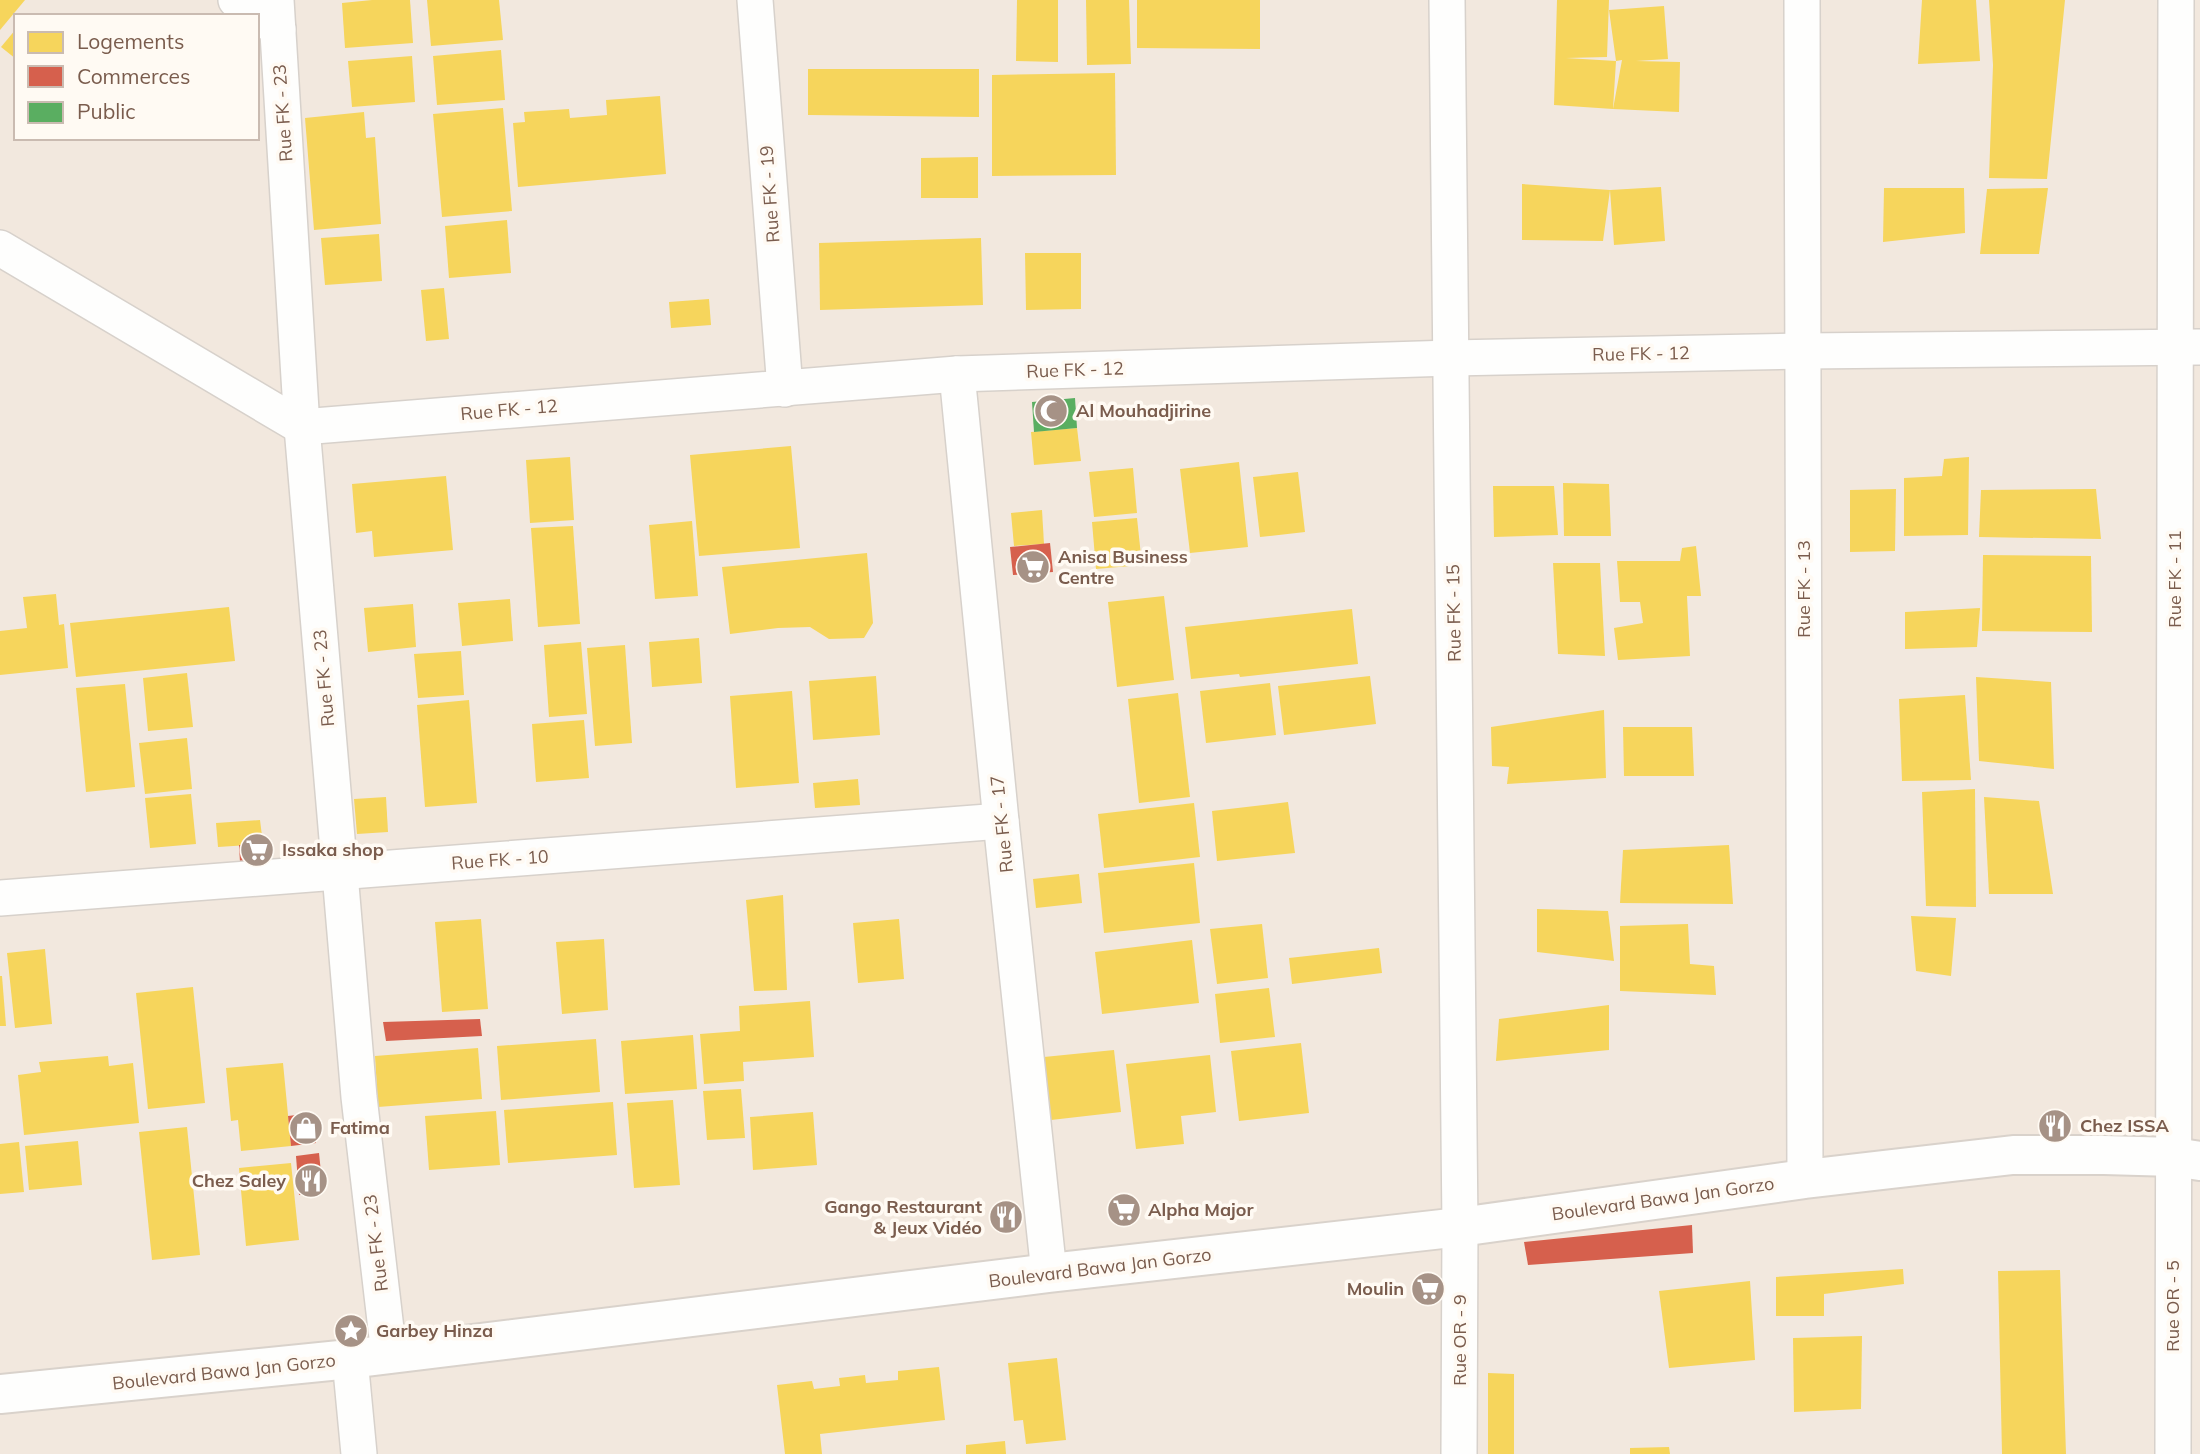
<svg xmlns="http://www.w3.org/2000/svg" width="2200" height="1454" viewBox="0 0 2200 1454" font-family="Mulish,sans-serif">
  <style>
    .residential { fill: #f2e8de; fill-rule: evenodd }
    .homes { fill: #f6d55c }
    .shops { fill: #d6604d }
    .public { fill: #5aae61 }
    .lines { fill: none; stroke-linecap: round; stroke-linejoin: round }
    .street-casing { stroke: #d7d1cb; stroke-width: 38 }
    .secondary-casing { stroke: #d9d2cb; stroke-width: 42 }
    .street { stroke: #fefefd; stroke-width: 35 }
    .secondary { stroke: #fefefd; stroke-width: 38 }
    .labels { text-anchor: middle; stroke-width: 7; stroke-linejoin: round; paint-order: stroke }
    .street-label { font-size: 18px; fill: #7a5c4d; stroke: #fffaf3 }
    .poi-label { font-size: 18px; font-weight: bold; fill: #7a5c4d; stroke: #fffaf3; text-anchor: start }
  </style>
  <rect width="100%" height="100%" fill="#f9f5f0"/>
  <!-- residential -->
  <path class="residential" d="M0,0H2200V1454H0ZM16,16H257V138H16Z"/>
  <!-- homes -->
  <g class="homes">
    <polygon points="0,0 25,0 0,30"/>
    <polygon points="372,0 410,0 413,43 345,48 342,3"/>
    <polygon points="427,0 499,0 503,40 431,46"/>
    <polygon points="1017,0 1058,0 1058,62 1016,61"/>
    <polygon points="1086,0 1129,0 1131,64 1087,65"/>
    <polygon points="1137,0 1260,0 1260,49 1137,48"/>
    <polygon points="1557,0 1609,0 1607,57 1566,58 1616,61 1613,109 1554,105"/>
    <polygon points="1922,0 1976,0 1980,61 1918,64"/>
    <polygon points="1989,0 2065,0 2047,179 1989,178 1993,65"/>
    <polygon points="1664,6 1668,59 1636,61 1680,62 1679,112 1613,109 1622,60 1616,61 1609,10"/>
    <polygon points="16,29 16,59 1,47"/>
    <polygon points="501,50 505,100 437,105 433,56"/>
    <polygon points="412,56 415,102 352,107 348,61"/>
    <polygon points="808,69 979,69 979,117 808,115"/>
    <polygon points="1115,73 1116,175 992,176 992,75"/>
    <polygon points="660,96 666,174 518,187 513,123 525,122 524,112 569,109 570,118 607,115 606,100"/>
    <polygon points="503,108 512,211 442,217 433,114"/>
    <polygon points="364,112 366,138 375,137 381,224 314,230 305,118"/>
    <polygon points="978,157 978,198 921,198 921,158"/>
    <polygon points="1522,184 1610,190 1661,187 1665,241 1614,245 1610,190 1603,241 1522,240"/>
    <polygon points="1884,188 1964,188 1965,233 1883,242"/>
    <polygon points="2048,188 2039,254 1980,254 1987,189"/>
    <polygon points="507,220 511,273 449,278 445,226"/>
    <polygon points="379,234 382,281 325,285 321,238"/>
    <polygon points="981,238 983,305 820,310 819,243"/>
    <polygon points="1025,253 1081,253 1081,309 1026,310"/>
    <polygon points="444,288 449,339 426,341 421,290"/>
    <polygon points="709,299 711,325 671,328 669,302"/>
    <polygon points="1077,428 1081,461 1034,465 1031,432"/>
    <polygon points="791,446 800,548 699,556 690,455"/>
    <polygon points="570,457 574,520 530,523 526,460"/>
    <polygon points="1969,457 1968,535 1904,536 1904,478 1942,476 1944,459"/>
    <polygon points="1239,462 1248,547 1190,553 1180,469"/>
    <polygon points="1133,468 1137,513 1094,517 1089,472"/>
    <polygon points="1298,472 1305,532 1260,537 1253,477"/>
    <polygon points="446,476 453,550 374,557 372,531 356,533 352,484"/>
    <polygon points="1563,483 1609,484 1611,536 1564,536"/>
    <polygon points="1493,486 1554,486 1558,535 1494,537"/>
    <polygon points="1896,489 1895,551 1850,552 1850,490"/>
    <polygon points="2096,489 2101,539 1979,537 1981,490"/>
    <polygon points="1042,510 1044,544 1014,546 1011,513"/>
    <polygon points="1137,518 1142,565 1096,569 1092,522"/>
    <polygon points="692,521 698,596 655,599 649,525"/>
    <polygon points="573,526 580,624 538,627 531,528"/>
    <polygon points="1696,546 1701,596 1687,596 1690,656 1618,660 1614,628 1643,623 1640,602 1620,602 1617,561 1680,561 1682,548"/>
    <polygon points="867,553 873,623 864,638 829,639 810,627 778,628 730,634 722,567"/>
    <polygon points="1983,555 2091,556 2092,632 1982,631"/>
    <polygon points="1553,563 1600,563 1605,656 1558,654"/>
    <polygon points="56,594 59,625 64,624 68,668 0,675 0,631 27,628 23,597"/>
    <polygon points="1164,596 1174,680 1117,687 1108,602"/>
    <polygon points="510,599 513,641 462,646 458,603"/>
    <polygon points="413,604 416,647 368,652 364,608"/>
    <polygon points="229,607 235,661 76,677 70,623"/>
    <polygon points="1980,608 1977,647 1905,649 1905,612"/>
    <polygon points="1352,609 1358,664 1240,677 1239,674 1191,679 1185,627"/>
    <polygon points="699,638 702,683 652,687 649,642"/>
    <polygon points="581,642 587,714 549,717 544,645"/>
    <polygon points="625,645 632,743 595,746 587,648"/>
    <polygon points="461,651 464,695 418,698 414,654"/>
    <polygon points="187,673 193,727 148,731 143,678"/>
    <polygon points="876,676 880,735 813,740 809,681"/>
    <polygon points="1370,676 1376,724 1284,735 1278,686"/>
    <polygon points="1976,677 2051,682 2054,769 1979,761"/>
    <polygon points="1270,683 1276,735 1206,743 1200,691"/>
    <polygon points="125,684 135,787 86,792 76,688"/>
    <polygon points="792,691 799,783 736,788 730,696"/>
    <polygon points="1178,693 1190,797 1139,803 1128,699"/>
    <polygon points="1965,695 1971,780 1902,781 1899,699"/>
    <polygon points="469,700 477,803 425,807 417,705"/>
    <polygon points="1604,710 1606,778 1507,784 1509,767 1492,766 1491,727"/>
    <polygon points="584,720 589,778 536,782 532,724"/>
    <polygon points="1623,727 1692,727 1694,776 1624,776"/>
    <polygon points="187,738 192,789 145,794 139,743"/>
    <polygon points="858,779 860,805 815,808 813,783"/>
    <polygon points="1975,789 1976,907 1926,906 1922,792"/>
    <polygon points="191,794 196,844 150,848 145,798"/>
    <polygon points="386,797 388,832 357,834 354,799"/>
    <polygon points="1984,797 2039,801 2053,894 1989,894"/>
    <polygon points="1288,802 1295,853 1217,861 1212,811"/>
    <polygon points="1194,803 1200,857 1104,868 1098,814"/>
    <polygon points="260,820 263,844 218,847 216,823"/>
    <polygon points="1729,845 1733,904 1620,903 1623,850"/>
    <polygon points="1194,863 1200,923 1104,933 1098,873"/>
    <polygon points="1079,874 1082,903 1036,908 1033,879"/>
    <polygon points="783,895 787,990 754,991 746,900"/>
    <polygon points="1537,909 1608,911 1614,961 1537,952"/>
    <polygon points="1911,916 1956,918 1951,976 1916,971"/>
    <polygon points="481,919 488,1009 442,1012 435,922"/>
    <polygon points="899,919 904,979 858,983 853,923"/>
    <polygon points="1262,924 1268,978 1217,984 1210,929"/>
    <polygon points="1688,924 1690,964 1714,966 1716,995 1620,991 1620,926"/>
    <polygon points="604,939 608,1010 562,1014 556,942"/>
    <polygon points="1192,940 1199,1003 1102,1014 1095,952"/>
    <polygon points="1379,948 1382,973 1292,984 1289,958"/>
    <polygon points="45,949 52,1024 15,1028 7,953"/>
    <polygon points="0,976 2,976 6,1026 0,1026"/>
    <polygon points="193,987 205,1103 148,1109 136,993"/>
    <polygon points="1269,988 1275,1037 1220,1043 1215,994"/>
    <polygon points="810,1001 814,1057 743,1062 744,1081 704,1084 700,1034 740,1031 739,1006"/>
    <polygon points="1609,1005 1609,1050 1496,1061 1499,1019"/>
    <polygon points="693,1035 697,1089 625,1094 621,1041"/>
    <polygon points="596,1039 600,1092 501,1100 497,1046"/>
    <polygon points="1301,1043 1309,1113 1239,1121 1231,1051"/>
    <polygon points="478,1048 482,1099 378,1107 375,1056"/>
    <polygon points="1114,1050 1121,1112 1051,1120 1044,1057"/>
    <polygon points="1210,1055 1216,1112 1181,1116 1184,1144 1136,1149 1126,1064"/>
    <polygon points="108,1056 109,1066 133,1063 139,1123 24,1135 18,1075 41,1072 39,1062"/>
    <polygon points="283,1063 291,1146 241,1151 238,1120 231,1121 226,1068"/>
    <polygon points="741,1089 745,1138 707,1140 703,1091"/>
    <polygon points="673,1100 680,1185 634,1188 627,1103"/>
    <polygon points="613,1102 617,1155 508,1163 504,1110"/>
    <polygon points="496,1111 500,1165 429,1170 425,1116"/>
    <polygon points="813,1112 817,1165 753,1170 750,1117"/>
    <polygon points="187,1127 200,1255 152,1260 139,1132"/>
    <polygon points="78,1141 82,1185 29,1190 25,1146"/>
    <polygon points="19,1142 24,1192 0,1194 0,1144"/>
    <polygon points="291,1163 299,1240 246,1246 239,1168"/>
    <polygon points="1903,1269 1904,1284 1824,1294 1824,1316 1776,1316 1776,1277"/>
    <polygon points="2060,1270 2066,1454 2002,1454 1998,1271"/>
    <polygon points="1750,1281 1755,1360 1669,1368 1659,1291"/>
    <polygon points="1862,1336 1861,1409 1794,1412 1793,1338"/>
    <polygon points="1057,1358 1066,1440 1026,1444 1023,1420 1014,1421 1008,1363"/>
    <polygon points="939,1367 945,1420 820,1434 822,1454 785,1454 777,1385 812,1381 814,1389 840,1386 839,1378 865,1375 866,1383 898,1380 898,1371"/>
    <polygon points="1488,1373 1514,1374 1514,1454 1488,1454"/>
    <polygon points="1005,1441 1006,1454 966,1454 966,1445"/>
    <polygon points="1669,1447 1670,1454 1630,1454 1630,1448"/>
  </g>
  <!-- shops -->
  <g class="shops">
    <polygon points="1050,543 1053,572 1013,575 1010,547"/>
    <polygon points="270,844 271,860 240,862 239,845"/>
    <polygon points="480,1019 482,1036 386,1041 383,1022"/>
    <polygon points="313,1113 316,1143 291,1146 288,1116"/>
    <polygon points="319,1153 323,1192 299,1195 296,1156"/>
    <polygon points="1692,1225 1693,1253 1528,1265 1524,1242"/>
  </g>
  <!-- public -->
  <polygon class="public" points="1075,398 1077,428 1034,432 1032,402"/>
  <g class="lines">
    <!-- street casing -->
    <g class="street-casing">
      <g id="street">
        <polyline points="236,0 278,29"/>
        <polyline points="276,0 302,427 359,1097 389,1355"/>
        <polyline points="755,0 785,389"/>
        <polyline points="1447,0 1460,1227 1459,1454"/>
        <polyline points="1802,0 1805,1179"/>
        <polyline points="0,248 302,427 957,374 1451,358 1803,351 2200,347"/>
        <polyline points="957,374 1001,821 1049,1273"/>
        <polyline points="0,898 1001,821"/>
        <polyline points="350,1359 359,1454"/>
        <polyline points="2173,1454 2176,0"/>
      </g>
    </g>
    <!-- secondary casing -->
    <g class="secondary-casing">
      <polyline id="secondary" points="0,1394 350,1359 1049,1273 1460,1227 1805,1179 2013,1155 2104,1155 2174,1157 2200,1161"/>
    </g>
    <!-- street -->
    <use href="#street" class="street"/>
    <!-- secondary -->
    <use href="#secondary" class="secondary"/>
  </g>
  <!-- icons -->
  <defs>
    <g id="mosque-disc" transform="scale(1.75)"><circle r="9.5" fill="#a69286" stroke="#fffaf3"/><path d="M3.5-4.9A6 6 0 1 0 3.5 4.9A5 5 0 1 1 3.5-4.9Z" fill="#fff"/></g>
    <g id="supermarket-disc" transform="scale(1.75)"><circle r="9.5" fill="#a69286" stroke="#fffaf3"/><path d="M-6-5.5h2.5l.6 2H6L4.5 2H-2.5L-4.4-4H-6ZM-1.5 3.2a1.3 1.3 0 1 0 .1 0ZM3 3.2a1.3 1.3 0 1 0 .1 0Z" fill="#fff"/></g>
    <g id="restaurant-disc" transform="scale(1.75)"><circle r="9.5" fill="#a69286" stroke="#fffaf3"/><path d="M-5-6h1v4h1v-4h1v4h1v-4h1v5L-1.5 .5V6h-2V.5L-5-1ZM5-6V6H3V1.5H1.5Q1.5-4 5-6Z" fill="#fff"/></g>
    <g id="shop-disc" transform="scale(1.75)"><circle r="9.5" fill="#a69286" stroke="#fffaf3"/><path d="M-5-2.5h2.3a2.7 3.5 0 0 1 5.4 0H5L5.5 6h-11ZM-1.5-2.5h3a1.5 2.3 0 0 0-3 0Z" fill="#fff"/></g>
    <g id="sight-disc" transform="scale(1.75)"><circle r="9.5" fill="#a69286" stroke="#fffaf3"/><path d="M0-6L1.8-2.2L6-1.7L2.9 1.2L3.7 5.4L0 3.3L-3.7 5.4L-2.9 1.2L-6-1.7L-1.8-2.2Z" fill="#fff"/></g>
  </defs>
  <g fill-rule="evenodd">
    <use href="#mosque-disc" x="1051" y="411"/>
    <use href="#supermarket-disc" x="1033" y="567"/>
    <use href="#supermarket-disc" x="257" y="850"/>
    <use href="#restaurant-disc" x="2055" y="1126"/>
    <use href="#shop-disc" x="306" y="1128"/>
    <use href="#restaurant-disc" x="311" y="1181"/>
    <use href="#supermarket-disc" x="1124" y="1210"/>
    <use href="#restaurant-disc" x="1006" y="1217"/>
    <use href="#supermarket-disc" x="1428" y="1289"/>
    <use href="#sight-disc" x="351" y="1331"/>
  </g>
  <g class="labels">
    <!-- street labels -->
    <g class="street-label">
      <text transform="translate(283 113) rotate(-94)" y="6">Rue FK - 23</text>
      <text transform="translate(770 194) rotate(-94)" y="6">Rue FK - 19</text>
      <text transform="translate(1641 354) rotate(-1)" y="6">Rue FK - 12</text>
      <text transform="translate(1075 370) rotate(-2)" y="6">Rue FK - 12</text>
      <text transform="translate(509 410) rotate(-5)" y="6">Rue FK - 12</text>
      <text transform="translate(2175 579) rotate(-90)" y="6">Rue FK - 11</text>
      <text transform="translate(1804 589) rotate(-90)" y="6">Rue FK - 13</text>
      <text transform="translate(1454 613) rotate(-91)" y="6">Rue FK - 15</text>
      <text transform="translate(324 678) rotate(-95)" y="6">Rue FK - 23</text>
      <text transform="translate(1002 824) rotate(-96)" y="6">Rue FK - 17</text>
      <text transform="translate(500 860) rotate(-4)" y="6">Rue FK - 10</text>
      <text transform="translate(1663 1199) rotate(-8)" y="6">Boulevard Bawa Jan Gorzo</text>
      <text transform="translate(376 1243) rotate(-97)" y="6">Rue FK - 23</text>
      <text transform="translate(1100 1268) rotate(-7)" y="6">Boulevard Bawa Jan Gorzo</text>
      <text transform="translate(2173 1306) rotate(-90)" y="6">Rue OR - 5</text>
      <text transform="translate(1460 1340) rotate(-90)" y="6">Rue OR - 9</text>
      <text transform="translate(224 1372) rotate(-6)" y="6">Boulevard Bawa Jan Gorzo</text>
    </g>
    <!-- poi labels -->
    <g class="poi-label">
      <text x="1076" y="417">Al Mouhadjirine</text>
      <text x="1058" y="563">Anisa Business<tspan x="1058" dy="21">Centre</tspan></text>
      <text x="282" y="856">Issaka shop</text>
      <text x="2080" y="1132">Chez ISSA</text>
      <text x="330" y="1134">Fatima</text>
      <text x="286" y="1187" text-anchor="end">Chez Saley</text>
      <text x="982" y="1213" text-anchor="end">Gango Restaurant<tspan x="982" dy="21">&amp; Jeux Vidéo</tspan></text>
      <text x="1148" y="1216">Alpha Major</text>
      <text x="1404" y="1295" text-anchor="end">Moulin</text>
      <text x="376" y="1337">Garbey Hinza</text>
    </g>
  </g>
  <!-- legend -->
  <rect x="14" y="14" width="245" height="126" fill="#fffaf3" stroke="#cabbb1" stroke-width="2"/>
  <rect x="28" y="32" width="35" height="21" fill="#f6d55c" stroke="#cabbb1" stroke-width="2"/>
  <text x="77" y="49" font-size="21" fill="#7a5c4d">Logements</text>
  <rect x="28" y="66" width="35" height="21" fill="#d6604d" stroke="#cabbb1" stroke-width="2"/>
  <text x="77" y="84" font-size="21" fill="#7a5c4d">Commerces</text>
  <rect x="28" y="102" width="35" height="21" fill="#5aae61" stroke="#cabbb1" stroke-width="2"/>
  <text x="77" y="119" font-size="21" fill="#7a5c4d">Public</text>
</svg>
